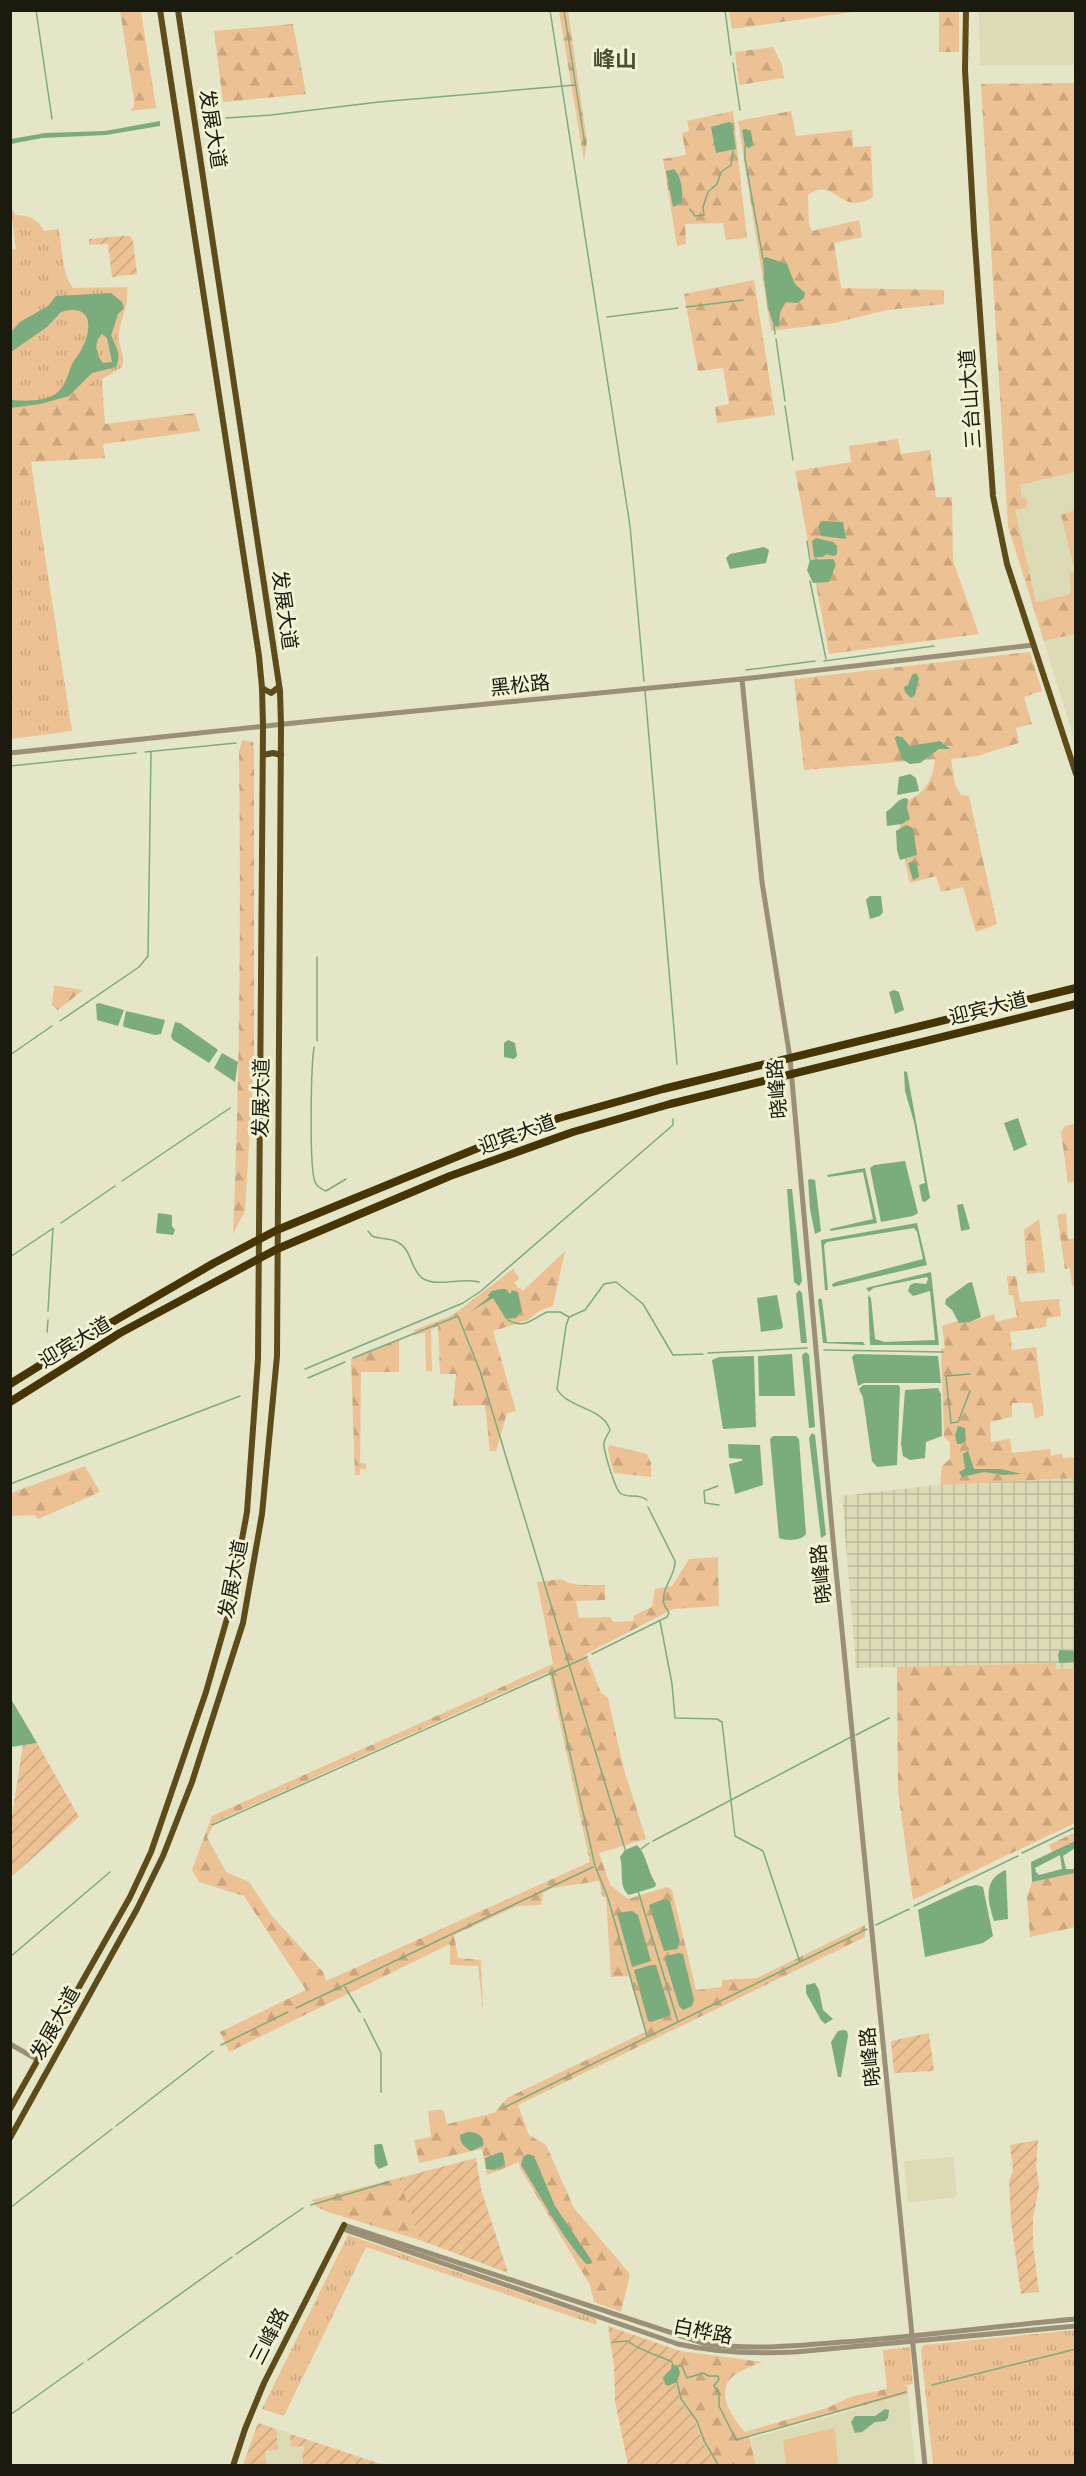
<svg xmlns="http://www.w3.org/2000/svg" width="1086" height="2476" viewBox="0 0 1086 2476" font-family="Karla,'Noto Sans SC',sans-serif">
  <style>
    .built { fill: #dcdbb6 }
    .industrial { fill: url(#industrial-grid) }
    .grass { fill: url(#grass-tufts) }
    .forest { fill: url(#forest-firs); fill-rule: evenodd }
    .park { fill: #ecc194 }
    .garden { fill: url(#garden-furrows) }
    .water { fill: #7bac7e; fill-rule: evenodd }
    .lines { fill: none; stroke-linecap: round; stroke-linejoin: round }
    .stream { stroke: #7bac7e; stroke-width: 1.5 }
    .minor { stroke: #9a8f77; stroke-width: 5 }
    .major { stroke: #5e4b1a; stroke-width: 6 }
    .highway { stroke: #463503; stroke-width: 8 }
    .labels { text-anchor: middle; stroke-width: 6; stroke-linejoin: round; paint-order: stroke }
    .street-label { font-size: 20px; fill: #1a1a0f; stroke: #f2f2d4 }
    .quarter-label { font-size: 22px; font-weight: bold; fill: #4f4f36; stroke: #f2f2d4 }
  </style>
  <defs>
    <pattern id="industrial-grid" width="8" height="8" patternUnits="userSpaceOnUse" patternTransform="scale(1.5)"><rect width="8" height="8" fill="#dcdbb6"/><path d="M0 4h8M4 0v8" fill="none" stroke="#bcbb9b"/></pattern>
    <pattern id="grass-tufts" width="24" height="20" patternUnits="userSpaceOnUse" patternTransform="scale(1.5)"><rect width="24" height="20" fill="#ecc194"/><path d="M3 7l-1-3M5 7V3M7 7l1-3M15 17l-1-3M17 17v-4M19 17l1-3" fill="none" stroke="#caa57e"/></pattern>
    <pattern id="forest-firs" width="22" height="20" patternUnits="userSpaceOnUse" patternTransform="scale(1.5)"><rect width="22" height="20" fill="#ecc194"/><path d="M5 1l3.5 6h-7zM16 11l3.5 6h-7z" fill="#caa57e"/></pattern>
    <pattern id="garden-furrows" width="10" height="10" patternUnits="userSpaceOnUse" patternTransform="scale(1.5)"><rect width="10" height="10" fill="#ecc194"/><path d="M-1 1l2-2M0 10L10 0M9 11l2-2" fill="none" stroke="#caa57e"/></pattern>
  </defs>
  <rect width="100%" height="100%" fill="#e5e5c7"/>
  <!-- built -->
  <g class="built">
    <polygon points="979,11 1075,11 1075,65 980,65"/>
    <polygon points="1075,83 1075,742 1008,526 981,84"/>
    <polygon points="953,2157 957,2194 955,2197 908,2203 904,2161"/>
    <polygon points="908,2394 915,2465 757,2465 750,2439"/>
    <polygon points="258,2423 336,2449 336,2465 243,2466"/>
  </g>
  <!-- industrial -->
  <polygon class="industrial" points="1075,1478 1075,1668 1056,1669 1054,1663 856,1668 842,1496 935,1485"/>
  <!-- grass -->
  <g class="grass">
    <path d="M13,210L15,215C29,215 38,219 44,231L59,229C62,246 62,275 73,288L127,287C129,307 121,316 119,334C117,346 126,352 122,367L102,379L103,398L94,399L92,384C65,398 41,404 11,408L10,250L16,249L11,211Z"/>
    <polygon points="35,491 72,731 11,739 10,494"/>
    <polygon points="348,2235 596,2319 597,2325 366,2247 284,2416 262,2409"/>
    <polygon points="1075,2330 1075,2465 933,2465 921,2350 923,2345"/>
    <polygon points="910,2347 913,2384 887,2389 883,2350"/>
  </g>
  <!-- forest -->
  <g class="forest">
    <polygon points="853,10 853,12 732,29 729,11"/>
    <polygon points="120,11 141,11 156,108 130,111 134,107 134,99"/>
    <polygon points="559,11 568,11 587,142 584,161"/>
    <rect x="939" y="11" width="20" height="41"/>
    <polygon points="293,24 306,94 223,102 214,31"/>
    <polygon points="773,47 782,65 784,78 739,85 735,52"/>
    <polygon points="1075,83 1075,472 1020,485 1022,498 1026,497 1027,507 1015,510 1036,602 1068,595 1071,591 1069,573 1075,572 1061,515 1075,510 1075,634 1044,641 1008,526 981,84"/>
    <polygon points="733,111 747,238 726,240 723,223 685,224 686,244 677,246 663,159 686,155 682,133 689,131 687,121"/>
    <path d="M791,111L796,136L852,130L853,147L871,146L873,197C839,218 836,175 808,195L809,224L812,231L859,220L862,237L834,243L841,288L944,290V304L887,310L834,323L771,331L738,121Z"/>
    <polygon points="754,280 775,415 717,423 715,407 729,404 723,368 698,371 684,294"/>
    <path d="M93,383L94,398H103L105,424L195,413L200,431L103,444L105,458L31,462L35,491L11,494V408C41,404 65,398 93,383Z"/>
    <polygon points="898,439 901,454 930,450 936,497 952,497 953,561 979,634 829,654 795,471 851,462 849,446"/>
    <path d="M1030,652L1042,691L1024,697L1032,724L1016,728L1019,743L977,756L951,759L955,785L961,795L969,796L997,924L976,932L963,887L941,892L936,876L910,883C906,865 893,819 905,804C909,799 915,797 920,793C930,785 934,771 935,759L804,770L794,679Z"/>
    <path d="M242,740L253,742L254,750V1059L245,1211L233,1234C240,1074 241,913 239,752Z"/>
    <polygon points="54,986 57,986 83,990 58,1010 52,1005"/>
    <polygon points="1075,1124 1075,1181 1068,1183 1061,1132 1065,1126"/>
    <polygon points="1066,1213 1068,1239 1075,1238 1075,1285 1072,1286 1070,1268 1065,1269 1057,1215"/>
    <polygon points="1039,1219 1045,1272 1027,1274 1024,1230"/>
    <polygon points="565,1251 553,1306 539,1311 528,1320 493,1331 516,1411 507,1413 496,1451 490,1451 485,1405 453,1406 456,1374 440,1374 438,1326 431,1329 432,1371 426,1371 425,1333 414,1335 414,1330 453,1315 513,1269 519,1278 514,1284 523,1291"/>
    <polygon points="1007,1276 1016,1276 1020,1302 1059,1299 1061,1316 1047,1318 1046,1327 1010,1332 1012,1350 1036,1347 1044,1415 1035,1419 1032,1403 1012,1403 1012,1417 990,1422 991,1442 1010,1439 1012,1453 1050,1449 1051,1456 1062,1453 1063,1458 1075,1457 1075,1478 940,1485 942,1466 950,1459 950,1442 944,1437 941,1349 945,1348 942,1326 957,1321 970,1322 994,1314 996,1322 1017,1317 1013,1295 1009,1295"/>
    <polygon points="399,1340 399,1372 361,1372 360,1463 366,1464 366,1469 360,1469 360,1475 355,1475 351,1359"/>
    <polygon points="609,1445 647,1454 651,1463 651,1477 614,1473 608,1451"/>
    <polygon points="85,1466 100,1492 38,1519 35,1515 11,1516 11,1493"/>
    <path d="M718,1557L719,1606L673,1609L586,1654L601,1693L608,1698L623,1766L646,1839L599,1853L610,1885L628,1899L667,1887L672,1890L696,1990L722,1987V1980L757,1978L865,1925V1937L518,2105L529,2135L546,2145L574,2208L630,2274L621,2312L594,2302L590,2285L520,2168L519,2162L487,2175L482,2149L419,2163L414,2140L431,2137L428,2111L443,2110L447,2124L494,2113L507,2098L645,2032L629,1976L611,1977L606,1898L602,1895L599,1881L552,1888L543,1893L541,1905L517,1906L454,1935L458,1958L481,1960L483,2011L478,1966L450,1965V1944L229,2052L220,2032L306,1990L244,1896L199,1882L192,1870L212,1816L553,1664L537,1582L562,1579L568,1583L580,1585H605V1600L576,1601L579,1618L610,1617L613,1622L632,1621L634,1620L633,1616L652,1607L655,1589L672,1586L689,1559ZM549,1672L590,1862L326,1981L323,1972L271,1915L249,1882L226,1872L207,1837L215,1822Z"/>
    <polygon points="1054,1663 1056,1663 1056,1669 1075,1668 1075,1823 913,1900 898,1791 897,1667"/>
    <polygon points="1075,1832 1075,1841 1052,1852 1049,1845"/>
    <polygon points="1075,1873 1075,1927 1030,1937 1027,1896 1032,1882"/>
    <polygon points="399,2178 420,2240 328,2212 317,2207 312,2200"/>
    <path d="M680,2351L762,2362C753,2366 740,2370 732,2377C715,2393 733,2419 745,2432L827,2408L850,2397L900,2386H907L908,2394L749,2436L756,2465H717C707,2452 703,2437 695,2422C687,2407 681,2402 675,2384L668,2387L663,2384V2375L669,2370Z"/>
  </g>
  <!-- park -->
  <polygon class="park" points="835,2428 838,2465 786,2465 783,2440"/>
  <!-- garden -->
  <g class="garden">
    <polygon points="122,236 130,236 133,241 137,274 112,277 108,244 89,245 89,239"/>
    <polygon points="37,1743 79,1817 11,1877 11,1822 23,1745"/>
    <polygon points="929,2033 934,2071 894,2073 891,2041"/>
    <polygon points="1038,2140 1036,2165 1039,2187 1033,2218 1033,2244 1039,2292 1021,2294 1011,2222 1009,2181 1013,2171 1010,2145"/>
    <polygon points="476,2158 481,2189 508,2273 420,2240 399,2178"/>
    <polygon points="608,2326 680,2351 669,2370 663,2375 663,2384 668,2387 676,2384 681,2401 694,2419 704,2444 717,2465 628,2465 615,2401 614,2365"/>
    <polygon points="258,2423 276,2429 278,2450 265,2451 266,2465 243,2465"/>
    <polygon points="290,2434 384,2465 303,2465 302,2452 304,2451 304,2446 291,2447"/>
  </g>
  <!-- water -->
  <g class="water">
    <polygon points="160,121 160,126 106,135 42,138 11,144 11,139 45,133 105,131"/>
    <polygon points="729,122 732,123 736,149 716,153 711,127"/>
    <polygon points="746,129 751,131 753,145 749,148 745,146 742,130"/>
    <path d="M674,169C682,178 683,191 682,203L673,207L666,171Z"/>
    <path d="M766,257L787,264L795,284L805,293L804,298L797,303L786,302L780,312L779,327L774,326C766,306 764,281 763,259Z"/>
    <path d="M111,293L122,302L124,308L118,314L111,336C116,346 122,355 116,367L92,373L69,396L40,404L11,408V400C23,401 46,402 57,393C66,385 68,374 72,364C74,360 78,356 80,352C93,331 94,302 61,312L47,327L11,352V332L20,322L48,306L56,296ZM102,334L107,338L112,362L103,363C96,354 93,343 102,334Z"/>
    <polygon points="821,521 843,522 846,539 821,536 818,527"/>
    <polygon points="816,538 833,542 837,546 837,554 834,556 826,554 823,557 814,557 812,541"/>
    <polygon points="764,547 769,550 766,563 730,569 726,558 730,554"/>
    <polygon points="833,559 836,564 829,582 813,583 807,570 810,560"/>
    <polygon points="916,673 919,678 915,695 911,698 905,692 904,687 908,685 912,675"/>
    <polygon points="896,736 902,737 910,746 940,741 950,749 939,749 920,763 910,764 902,759 895,739"/>
    <polygon points="910,774 916,778 919,791 897,795 899,777"/>
    <path d="M905,798L908,799L907,808L910,819L902,824L887,826L886,812C894,807 896,800 905,798Z"/>
    <polygon points="906,825 913,828 917,855 900,860 897,850 896,831"/>
    <polygon points="914,861 917,864 919,877 913,880 908,863"/>
    <polygon points="870,896 881,896 883,912 880,916 870,919 866,900"/>
    <polygon points="894,990 899,992 904,1010 895,1014 889,992"/>
    <polygon points="99,1003 124,1010 118,1026 97,1020 96,1004"/>
    <polygon points="126,1011 165,1020 161,1034 155,1035 124,1027 123,1025"/>
    <polygon points="175,1022 180,1023 217,1049 218,1050 209,1063 173,1040 171,1036"/>
    <polygon points="508,1040 515,1043 517,1056 514,1059 504,1057 504,1043"/>
    <polygon points="222,1053 238,1062 235,1082 214,1068"/>
    <polygon points="904,1071 907,1072 930,1198 925,1202 922,1201 919,1185 925,1183 914,1122 905,1091"/>
    <polygon points="1018,1118 1027,1145 1014,1151 1004,1123"/>
    <polygon points="905,1161 918,1213 913,1216 881,1222 870,1168 874,1165"/>
    <polygon points="865,1168 877,1223 830,1231 830,1229 873,1219 863,1172 828,1177 827,1175"/>
    <polygon points="810,1179 815,1180 821,1231 815,1234 810,1209 808,1180"/>
    <polygon points="787,1189 792,1189 802,1281 799,1286 794,1282"/>
    <polygon points="963,1204 970,1229 961,1231 957,1205"/>
    <polygon points="158,1213 172,1215 172,1226 175,1230 173,1235 156,1233"/>
    <polygon points="917,1223 927,1265 833,1287 832,1284 836,1282 923,1259 917,1232 914,1228 827,1242 824,1245 828,1290 825,1290 821,1240"/>
    <polygon points="931,1272 939,1345 870,1345 868,1295 871,1298 875,1339 885,1342 935,1340 930,1291 913,1296 908,1291 910,1285 915,1283 926,1284 928,1279 927,1277 873,1288 869,1292 866,1288"/>
    <polygon points="972,1282 981,1317 970,1322 959,1323 952,1310 945,1304 946,1299 968,1283"/>
    <polygon points="502,1289 506,1289 510,1294 512,1290 518,1292 522,1311 516,1318 506,1319 493,1298 470,1312 489,1297 488,1295 492,1291"/>
    <polygon points="799,1290 802,1293 807,1343 801,1343 796,1294"/>
    <polygon points="777,1295 783,1327 781,1329 761,1332 757,1298"/>
    <polygon points="820,1298 822,1300 827,1342 863,1342 865,1345 823,1343 818,1300"/>
    <polygon points="806,1352 809,1355 815,1427 809,1428 802,1355"/>
    <polygon points="792,1354 795,1396 759,1396 758,1356"/>
    <polygon points="855,1354 938,1356 941,1383 864,1383 858,1386 852,1357"/>
    <polygon points="754,1356 756,1427 723,1429 712,1360 719,1357"/>
    <polygon points="863,1385 898,1385 900,1387 897,1465 877,1467 872,1461 863,1398 859,1389"/>
    <polygon points="938,1388 941,1394 942,1436 926,1442 925,1458 910,1460 903,1456 901,1444 905,1390"/>
    <polygon points="958,1426 965,1428 966,1441 961,1444 957,1444 955,1435"/>
    <polygon points="812,1433 815,1435 826,1535 821,1538 809,1438"/>
    <path d="M773,1436H796L799,1439L806,1534C801,1541 787,1541 779,1538L770,1439Z"/>
    <polygon points="728,1444 760,1445 763,1485 735,1494 729,1464 741,1461 743,1459 729,1458"/>
    <polygon points="968,1451 974,1469 1000,1469 1022,1474 1003,1475 984,1472 962,1477 959,1472 965,1469 963,1454"/>
    <polygon points="1060,1650 1075,1651 1075,1662 1059,1663 1058,1654"/>
    <polygon points="10,1699 11,1699 37,1743 11,1747"/>
    <path d="M1075,1841V1848L1063,1856L1066,1869H1075V1873L1032,1882L1031,1862ZM1060,1855L1062,1869L1039,1875L1036,1872L1035,1868Z"/>
    <path d="M637,1845C647,1855 648,1873 656,1884L655,1887L629,1895C618,1887 624,1870 620,1857L625,1850Z"/>
    <path d="M1006,1870L1008,1919L994,1921C987,1900 983,1879 1006,1870Z"/>
    <polygon points="976,1885 983,1887 993,1936 983,1943 925,1957 918,1910 967,1887"/>
    <polygon points="664,1899 670,1901 680,1942 677,1949 664,1951 649,1905"/>
    <polygon points="632,1911 638,1915 651,1961 632,1967 617,1913"/>
    <polygon points="679,1953 683,1954 694,2000 692,2006 683,2010 679,2006 665,1960 666,1956"/>
    <polygon points="651,1965 656,1965 671,2015 651,2022 648,2021 634,1970"/>
    <polygon points="815,1983 819,1990 823,2010 833,2019 825,2024 821,2020 806,1993 806,1985"/>
    <polygon points="843,2030 847,2031 848,2036 841,2077 838,2077 831,2042 838,2031"/>
    <path d="M468,2132C477,2132 485,2136 483,2146L471,2151C464,2147 460,2143 460,2135Z"/>
    <polygon points="378,2144 382,2144 388,2165 379,2169 375,2164 374,2145"/>
    <polygon points="501,2152 503,2153 505,2164 495,2170 486,2169 485,2158"/>
    <path d="M528,2154L534,2156L555,2206L592,2261L591,2264H586C559,2233 543,2200 521,2165L523,2157Z"/>
    <polygon points="672,2362 675,2367 678,2367 680,2373 677,2382 668,2386 665,2384 663,2377 671,2369"/>
    <polygon points="885,2409 889,2410 888,2418 885,2421 875,2422 862,2432 855,2433 851,2422 855,2416 875,2416"/>
  </g>
  <g class="lines">
    <!-- stream -->
    <g class="stream">
      <polyline points="36,10 52,119"/>
      <polyline points="550,10 630,526 644,681"/>
      <polyline points="564,10 585,145"/>
      <polyline points="725,10 731,55"/>
      <polyline points="733,63 740,110"/>
      <polyline points="226,118 271,115 379,102 575,85"/>
      <polyline points="745,146 745,159 763,259"/>
      <polyline points="690,209 695,216 704,215 703,207 708,192 717,184 721,172 731,165 733,151"/>
      <polyline points="686,307 743,300"/>
      <polyline points="607,317 678,308"/>
      <polyline points="774,326 775,334"/>
      <polyline points="776,339 785,401"/>
      <polyline points="785,406 793,460"/>
      <polyline points="807,541 810,560"/>
      <polyline points="810,581 826,659"/>
      <polyline points="824,661 934,646"/>
      <polyline points="746,670 815,661"/>
      <polyline points="645,691 677,1064"/>
      <polyline points="145,752 236,743"/>
      <polyline points="10,766 136,753"/>
      <polyline points="317,957 317,1041"/>
      <polyline points="60,1021 139,967 148,956 151,752"/>
      <path d="M314,1047C311,1068 309,1167 315,1182C317,1187 321,1189 326,1191L346,1179"/>
      <polyline points="10,1055 52,1026"/>
      <polyline points="122,1181 230,1108"/>
      <polyline points="61,1223 115,1186"/>
      <path d="M368,1231L372,1236C379,1239 388,1238 395,1241C413,1248 409,1268 422,1278C438,1288 461,1277 479,1282"/>
      <polyline points="10,1257 52,1229"/>
      <polyline points="48,1311 53,1228"/>
      <path d="M569,1317L566,1326L557,1389C568,1409 603,1407 610,1430C608,1434 605,1438 604,1443C603,1450 615,1488 620,1493C627,1499 639,1493 647,1500"/>
      <path d="M508,1320C525,1330 533,1318 547,1312H560L569,1317L585,1310L604,1284L616,1282L643,1304L673,1355L703,1354"/>
      <polyline points="47,1332 48,1320"/>
      <polyline points="824,1350 943,1352"/>
      <polyline points="708,1353 807,1348"/>
      <polyline points="353,1358 458,1316 480,1371 625,1849"/>
      <polyline points="305,1369 463,1303 481,1291 673,1125 673,1119"/>
      <polyline points="308,1378 345,1362"/>
      <polyline points="970,1391 958,1422 951,1423 946,1376 970,1374"/>
      <polyline points="10,1484 240,1396"/>
      <polyline points="718,1486 704,1491 705,1503 719,1505"/>
      <polyline points="660,1621 672,1684 675,1718 717,1719 722,1722 735,1836 763,1851 800,1962"/>
      <path d="M592,1654L667,1617L669,1613C667,1609 665,1607 664,1604C660,1590 676,1575 675,1561L648,1507"/>
      <polyline points="552,1673 595,1866 608,1898 647,2036"/>
      <polyline points="856,1735 889,1718"/>
      <polyline points="212,1825 587,1657"/>
      <polyline points="653,1841 851,1737"/>
      <polyline points="641,1849 649,1843"/>
      <polyline points="1022,1853 1076,1827"/>
      <polyline points="638,1891 678,2022"/>
      <polyline points="914,1906 1018,1856"/>
      <polyline points="876,1925 909,1909"/>
      <polyline points="10,1957 110,1872"/>
      <polyline points="345,1987 360,2012"/>
      <polyline points="296,2008 593,1867"/>
      <polyline points="364,2019 381,2053 381,2092"/>
      <polyline points="221,2045 288,2012"/>
      <polyline points="503,2108 867,1929"/>
      <polyline points="116,2126 213,2051"/>
      <polyline points="311,2205 388,2182"/>
      <polyline points="10,2208 112,2129"/>
      <polyline points="236,2254 303,2208"/>
      <path d="M613,2342L628,2341C636,2349 660,2356 672,2362"/>
      <polyline points="88,2360 232,2257"/>
      <polyline points="674,2366 682,2366 687,2378 703,2373 709,2376 718,2376 719,2379 714,2386 719,2393 719,2406 736,2440 906,2392"/>
      <polyline points="677,2382 681,2399 697,2421 704,2441 719,2466"/>
      <polyline points="932,2385 1076,2349"/>
      <polyline points="10,2415 83,2363"/>
    </g>
    <!-- minor -->
    <g class="minor">
      <polyline points="742,679 762,882 790,1058 833,1540 925,2466"/>
      <polyline points="10,753 313,721 742,679 1033,645"/>
      <polyline points="10,2044 38,2060"/>
      <path d="M344,2225L706,2344C752,2350 797,2346 843,2342C921,2336 998,2326 1076,2319"/>
      <path d="M343,2229L678,2344C717,2353 754,2354 795,2352L1076,2326"/>
    </g>
    <!-- major -->
    <g class="major">
      <polyline points="966,10 965,70 974,230 993,496 1007,564 1076,774"/>
      <polyline points="262,688 271,693 279,687"/>
      <polyline points="263,755 273,753 281,755"/>
      <polyline points="10,2109 130,1897 151,1852 206,1692 228,1615 247,1512 258,1359 263,726 262,688 259,656 160,10"/>
      <polyline points="10,2138 137,1909 163,1856 192,1782 243,1623 262,1514 277,1356 281,725 280,691 178,10"/>
      <polyline points="233,2466 245,2429 264,2383 344,2225"/>
    </g>
    <!-- highway -->
    <g class="highway">
      <polyline points="10,1384 71,1346 214,1263 277,1230 500,1139 559,1118 663,1089 1076,988"/>
      <polyline points="10,1402 120,1333 277,1249 450,1176 573,1132 670,1104 1076,1004"/>
    </g>
  </g>
  <g class="labels">
    <!-- street labels -->
    <g class="street-label">
      <text transform="translate(213 129) rotate(81)" y="7">发展大道</text>
      <text transform="translate(970 399) rotate(-94)" y="7">三台山大道</text>
      <text transform="translate(285 610) rotate(82)" y="7">发展大道</text>
      <text transform="translate(520 685) rotate(-6)" y="7">黑松路</text>
      <text transform="translate(988 1008) rotate(-14)" y="7">迎宾大道</text>
      <text transform="translate(777 1089) rotate(-95)" y="7">晓峰路</text>
      <text transform="translate(261 1098) rotate(-89)" y="7">发展大道</text>
      <text transform="translate(517 1134) rotate(-20)" y="7">迎宾大道</text>
      <text transform="translate(75 1342) rotate(-31)" y="7">迎宾大道</text>
      <text transform="translate(821 1574) rotate(-96)" y="7">晓峰路</text>
      <text transform="translate(233 1579) rotate(-79)" y="7">发展大道</text>
      <text transform="translate(55 2023) rotate(-61)" y="7">发展大道</text>
      <text transform="translate(870 2057) rotate(-96)" y="7">晓峰路</text>
      <text transform="translate(703 2331) rotate(11)" y="7">白桦路</text>
      <text transform="translate(269 2336) rotate(-63)" y="7">三峰路</text>
    </g>
    <!-- quarter labels -->
    <g class="quarter-label">
      <text x="615" y="67">峰山</text>
    </g>
  </g>
  <!-- border -->
  <rect width="1086" height="2476" fill="none" stroke="#1a1a0f" stroke-width="24"/>
</svg>
